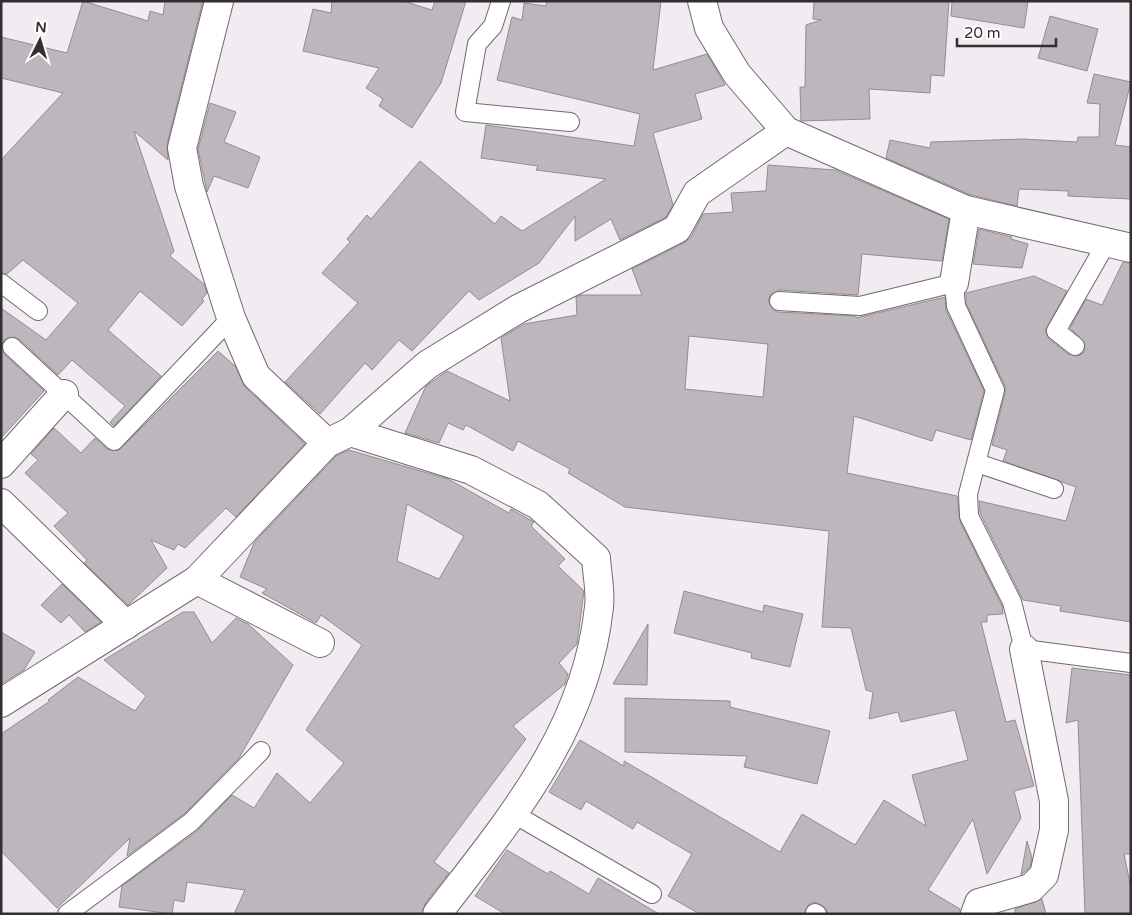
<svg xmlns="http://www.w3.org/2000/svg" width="1132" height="915" viewBox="0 0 1132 915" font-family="'Varela Round',sans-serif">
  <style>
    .building { fill: #bdb6bd; stroke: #938d93; fill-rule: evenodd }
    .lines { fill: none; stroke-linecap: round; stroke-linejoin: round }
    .lane-casing { stroke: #716a70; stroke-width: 20 }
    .street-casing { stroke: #716a70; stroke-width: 30 }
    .lane { stroke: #fff; stroke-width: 18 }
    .street { stroke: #fff; stroke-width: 28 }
  </style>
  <rect width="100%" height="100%" fill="#f2ebf2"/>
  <!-- building -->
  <g class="building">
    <polygon points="83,1 148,21 150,11 163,15 165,1 203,1 167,144 168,160 134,131 174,251 170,256 204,284 207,293 202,299 204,301 182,326 140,291 108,330 161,376 114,426 110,422 125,406 72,360 58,375 19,339 14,337 5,339 2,345 4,354 44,391 1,438 1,308 46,340 78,303 23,260 7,274 1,273 1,160 63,93 1,78 1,37 67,53"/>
    <polygon points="332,1 403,1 432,10 435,1 466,1 441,83 412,128 379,106 383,99 366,88 379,68 303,51 313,9 331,13"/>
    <polygon points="547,1 661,1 653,70 707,54 725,85 695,94 702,119 653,133 673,205 666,217 620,240 611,219 575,241 575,216 539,263 479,300 469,291 412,351 399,340 372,370 365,363 320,414 285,382 358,303 322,273 350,242 347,239 367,215 371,219 420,161 495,224 501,216 522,231 606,179 536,170 538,166 481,158 486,125 634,146 640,114 497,80 512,17 522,20 524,3 546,6"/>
    <polygon points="814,1 949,1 944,76 931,75 930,93 869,89 870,119 801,121 800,87 805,87 806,25 821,20 813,19"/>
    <polygon points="952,1 1028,1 1024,28 951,16"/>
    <polygon points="1050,16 1098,29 1087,71 1038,58"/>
    <polygon points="1094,74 1131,82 1115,145 1131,147 1131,199 1068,196 1068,191 1019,189 1017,206 971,195 886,158 890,140 930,148 931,142 1024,139 1077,142 1078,137 1099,137 1100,104 1087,103"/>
    <polygon points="210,103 236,112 224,142 260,157 248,188 214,176 207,192 198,149"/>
    <path d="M768,165L835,170L949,219L942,261L862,254L858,295L779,290L770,295L768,301L773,310L778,312L856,316V318L945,297L946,310L984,391L971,440L936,430L932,441L854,416L847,473L957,496L960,521L1002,606L1003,614L987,615V622H981L1006,722L1015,720L1034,786L1014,791L1021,818L987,874L973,819L928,890L960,909V914H828L826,908L815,902L809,904L804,914H700L668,896L692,854L637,822L633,829L586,801L581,810L549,792L580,740L624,766V761L780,852L802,814L855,845L884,800L926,826L912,775L968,760L955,710L901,722L898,712L869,719L873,692L866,690L851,628L822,627L829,531L625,507L568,473L570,469L518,441L513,451L466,425L463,430L448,423L439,443L405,433L426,386L447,371L510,401L501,338L524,324L577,315L576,297L580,295H642L632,269L684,243L691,237L703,214L733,212L731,193L766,191ZM689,336L768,344L763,397L685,389Z"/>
    <polygon points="979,229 1012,237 1011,239 1028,244 1022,268 973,264"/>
    <polygon points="1123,262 1131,263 1131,622 1060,611 1061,606 1023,600 980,513 979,501 1066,521 1076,487 1003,461 1007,450 992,445 1005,393 1005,386 966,303 966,293 1034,276 1067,291 1045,331 1049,339 1068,354 1078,356 1084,352 1085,343 1070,328 1086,299 1102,305"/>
    <polygon points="218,351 235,366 245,387 305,444 236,517 226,508 185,548 178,544 174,550 151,540 167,568 128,605 84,563 87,560 54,526 68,513 25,473 38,460 31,454 54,428 81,453 95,438 107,449 118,451"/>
    <path d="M349,450L448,479L509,513L511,509L534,522L531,526L565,559L558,566L584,591L577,644L559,663L568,674L565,684L513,726L526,739L434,862L449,873L425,904L422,914H234L245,890L187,882L184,902L174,900L172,914L119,907L122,886L197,831L232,795L254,808L277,773L310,803L344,763L306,730L362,645L321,615L316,623L262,593L267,589L240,577L254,543L336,456ZM407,504L464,536L439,579L397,561Z"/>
    <polygon points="62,584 101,622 85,632 69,615 61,623 41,605"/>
    <polygon points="684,591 763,612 764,605 803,614 790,667 751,658 752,653 674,633"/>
    <polygon points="183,612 194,612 212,643 236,618 248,624 293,665 239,758 184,814 127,856 130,838 57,908 1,851 1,734 50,701 48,700 78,677 135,711 146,696 104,660"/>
    <polygon points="648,624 647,685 613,684"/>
    <polygon points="1,632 35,652 24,670 1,684"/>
    <polygon points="1072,668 1131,675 1131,854 1124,854 1131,888 1131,914 1085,914 1078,720 1066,723"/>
    <polygon points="625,698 730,701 730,707 830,731 817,784 744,767 747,756 625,752"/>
    <polygon points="1027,841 1032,858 1030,867 1021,875"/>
    <polygon points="507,850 548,874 550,871 589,894 598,878 659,914 505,914 475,896"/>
    <polygon points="1042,899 1046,914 1015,914 1015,909"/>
  </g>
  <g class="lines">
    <!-- lane casing -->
    <g class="lane-casing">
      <g id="lane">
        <polyline points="501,1 493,26 477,44 465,112 570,122"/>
        <polyline points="1,283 38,311"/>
        <polyline points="779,301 860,306 954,283 956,306 995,390 968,494 969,516 1012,602 1024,649 1131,663"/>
        <polyline points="1075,346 1056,331 1107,242"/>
        <polyline points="12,347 114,441 231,318"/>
        <polyline points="977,463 1054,489"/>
        <polyline points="514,814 652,894"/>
        <polyline points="815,913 817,914"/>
        <polyline points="67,914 191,822 261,751"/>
      </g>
    </g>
    <!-- street casing -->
    <g class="street-casing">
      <g id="street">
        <polyline points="219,1 182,148 189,186 231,318 256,376 327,443"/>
        <polyline points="702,1 709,28 737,74 786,131 966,210 1131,248"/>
        <polyline points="954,283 966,210"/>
        <path d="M350,432L471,470L538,505L596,558C597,574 601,592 599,607C586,731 510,819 437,914"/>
        <polyline points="1,464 64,394"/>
        <polyline points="1,503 126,625"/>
        <polyline points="197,580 320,643"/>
        <polyline points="1,703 197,580 327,443 350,432 427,365 518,309 677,229 697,193 786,131"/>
        <polyline points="975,914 979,903 1031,888 1044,875 1054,830 1054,801 1024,649"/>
      </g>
    </g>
    <!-- lane -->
    <use href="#lane" class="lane"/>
    <!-- street -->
    <use href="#street" class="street"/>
  </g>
  <!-- border -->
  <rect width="1132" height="915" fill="none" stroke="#312f31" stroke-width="5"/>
  <!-- north arrow -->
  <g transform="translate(40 40) rotate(5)" stroke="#ffffff" stroke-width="4" paint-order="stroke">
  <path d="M0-4L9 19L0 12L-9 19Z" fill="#312f31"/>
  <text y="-8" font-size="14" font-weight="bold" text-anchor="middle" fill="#312f31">N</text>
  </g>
  <!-- scale -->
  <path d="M957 38v8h99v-8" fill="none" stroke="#312f31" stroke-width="2.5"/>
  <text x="964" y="38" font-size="15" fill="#312f31" stroke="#ffffff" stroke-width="4" paint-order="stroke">20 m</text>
</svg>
